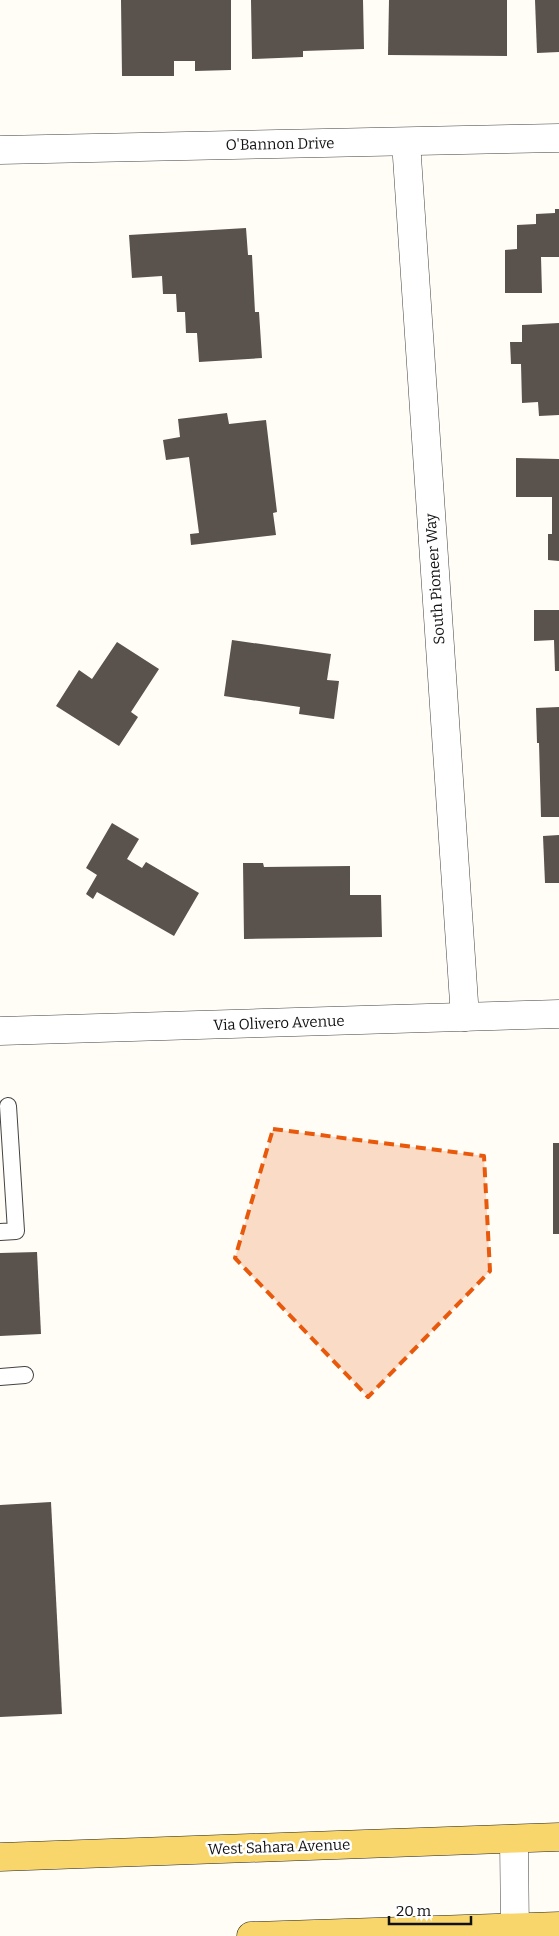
<svg xmlns="http://www.w3.org/2000/svg" width="559" height="1936" viewBox="0 0 559 1936" font-family="Bitter,serif">
  <style>
    .building { fill: #5a524d }
    .lines { fill: none; stroke-linecap: round; stroke-linejoin: round }
    .service-casing { stroke: #444; stroke-width: 18 }
    .minor-casing { stroke: #444; stroke-width: 29 }
    .primary-casing { stroke: #222; stroke-width: 29 }
    .service { stroke: #fff; stroke-width: 16 }
    .minor { stroke: #fff; stroke-width: 28 }
    .primary { stroke: #f9d66b; stroke-width: 28 }
    .marked { fill: #e8590c; fill-opacity: 0.2; stroke: #e8590c; stroke-width: 4; stroke-dasharray: 10 6; stroke-linejoin: round }
    .labels { text-anchor: middle; stroke-width: 5; stroke-linejoin: round; paint-order: stroke }
    .street-label { font-size: 15px; fill: #111; stroke: #fff }
  </style>
  <rect width="100%" height="100%" fill="#fffdf5"/>
  <!-- building -->
  <g class="building">
    <polygon points="121,0 231,0 231,70 195,71 195,61 174,61 174,76 122,76"/>
    <polygon points="251,0 363,0 364,49 303,51 303,57 252,59"/>
    <polygon points="389,0 507,0 507,56 388,55"/>
    <polygon points="535,0 559,0 559,52 537,53"/>
    <polygon points="555,209 559,209 559,257 541,257 542,293 505,293 505,250 517,249 517,225 536,224 536,214 555,213"/>
    <polygon points="246,228 248,255 252,255 255,312 259,312 262,358 199,362 197,333 186,333 185,312 177,312 176,294 163,294 162,276 132,278 129,235"/>
    <polygon points="559,323 559,415 539,416 538,402 522,403 521,364 511,364 510,342 522,342 522,325"/>
    <polygon points="227,413 229,424 266,420 277,512 273,513 276,535 191,545 190,534 199,533 189,457 166,460 163,440 180,437 178,419"/>
    <polygon points="516,458 559,459 559,561 548,560 548,534 552,534 552,497 516,497"/>
    <polygon points="534,610 559,610 559,671 555,671 554,640 534,641"/>
    <polygon points="232,640 331,654 327,680 339,681 334,719 299,714 300,707 224,696"/>
    <polygon points="117,642 159,669 131,712 138,717 119,746 56,706 79,670 92,679"/>
    <polygon points="559,707 559,817 541,817 539,743 537,743 536,708"/>
    <polygon points="112,823 139,839 127,859 142,868 146,862 199,893 174,936 97,892 93,899 86,894 97,875 86,868"/>
    <polygon points="559,835 559,883 545,883 543,836"/>
    <polygon points="243,863 263,863 264,867 350,866 350,895 381,895 382,937 244,939"/>
    <rect x="553" y="1143" width="6" height="91"/>
    <polygon points="37,1252 41,1334 0,1336 0,1253"/>
    <polygon points="51,1502 62,1714 0,1717 0,1505"/>
  </g>
  <g class="lines">
    <!-- service casing -->
    <g class="service-casing">
      <g id="service">
        <polyline points="0,1232 16,1231 8,1106"/>
        <polyline points="0,1377 25,1375"/>
      </g>
    </g>
    <!-- minor casing -->
    <g class="minor-casing">
      <g id="minor">
        <polyline points="406,142 465,1017"/>
        <polyline points="0,150 559,138"/>
        <polyline points="0,1031 559,1014"/>
        <polyline points="514,1839 515,1936"/>
      </g>
    </g>
    <!-- primary casing -->
    <g class="primary-casing">
      <g id="primary">
        <polyline points="0,1857 559,1837"/>
        <polyline points="251,1936 559,1926"/>
      </g>
    </g>
    <!-- service -->
    <use href="#service" class="service"/>
    <!-- minor -->
    <use href="#minor" class="minor"/>
    <!-- primary -->
    <use href="#primary" class="primary"/>
  </g>
  <!-- marked area -->
  <path class="marked" d="M273,1129L484,1156L490,1271L368,1397L235,1258Z"/>
  <g class="labels">
    <!-- street labels -->
    <g class="street-label">
      <text transform="translate(280 144) rotate(-1)" y="5">O'Bannon Drive</text>
      <text transform="translate(435 579) rotate(-94)" y="5">South Pioneer Way</text>
      <text transform="translate(279 1023) rotate(-2)" y="5">Via Olivero Avenue</text>
      <text transform="translate(279 1847) rotate(-2)" y="5">West Sahara Avenue</text>
    </g>
  </g>
  <!-- scale -->
  <path d="M389 1916v8h82v-8" fill="none" stroke="#111111" stroke-width="2.5"/>
  <text x="396" y="1916" font-size="15" fill="#111111" stroke="#ffffff" stroke-width="4" paint-order="stroke">20 m</text>
</svg>
